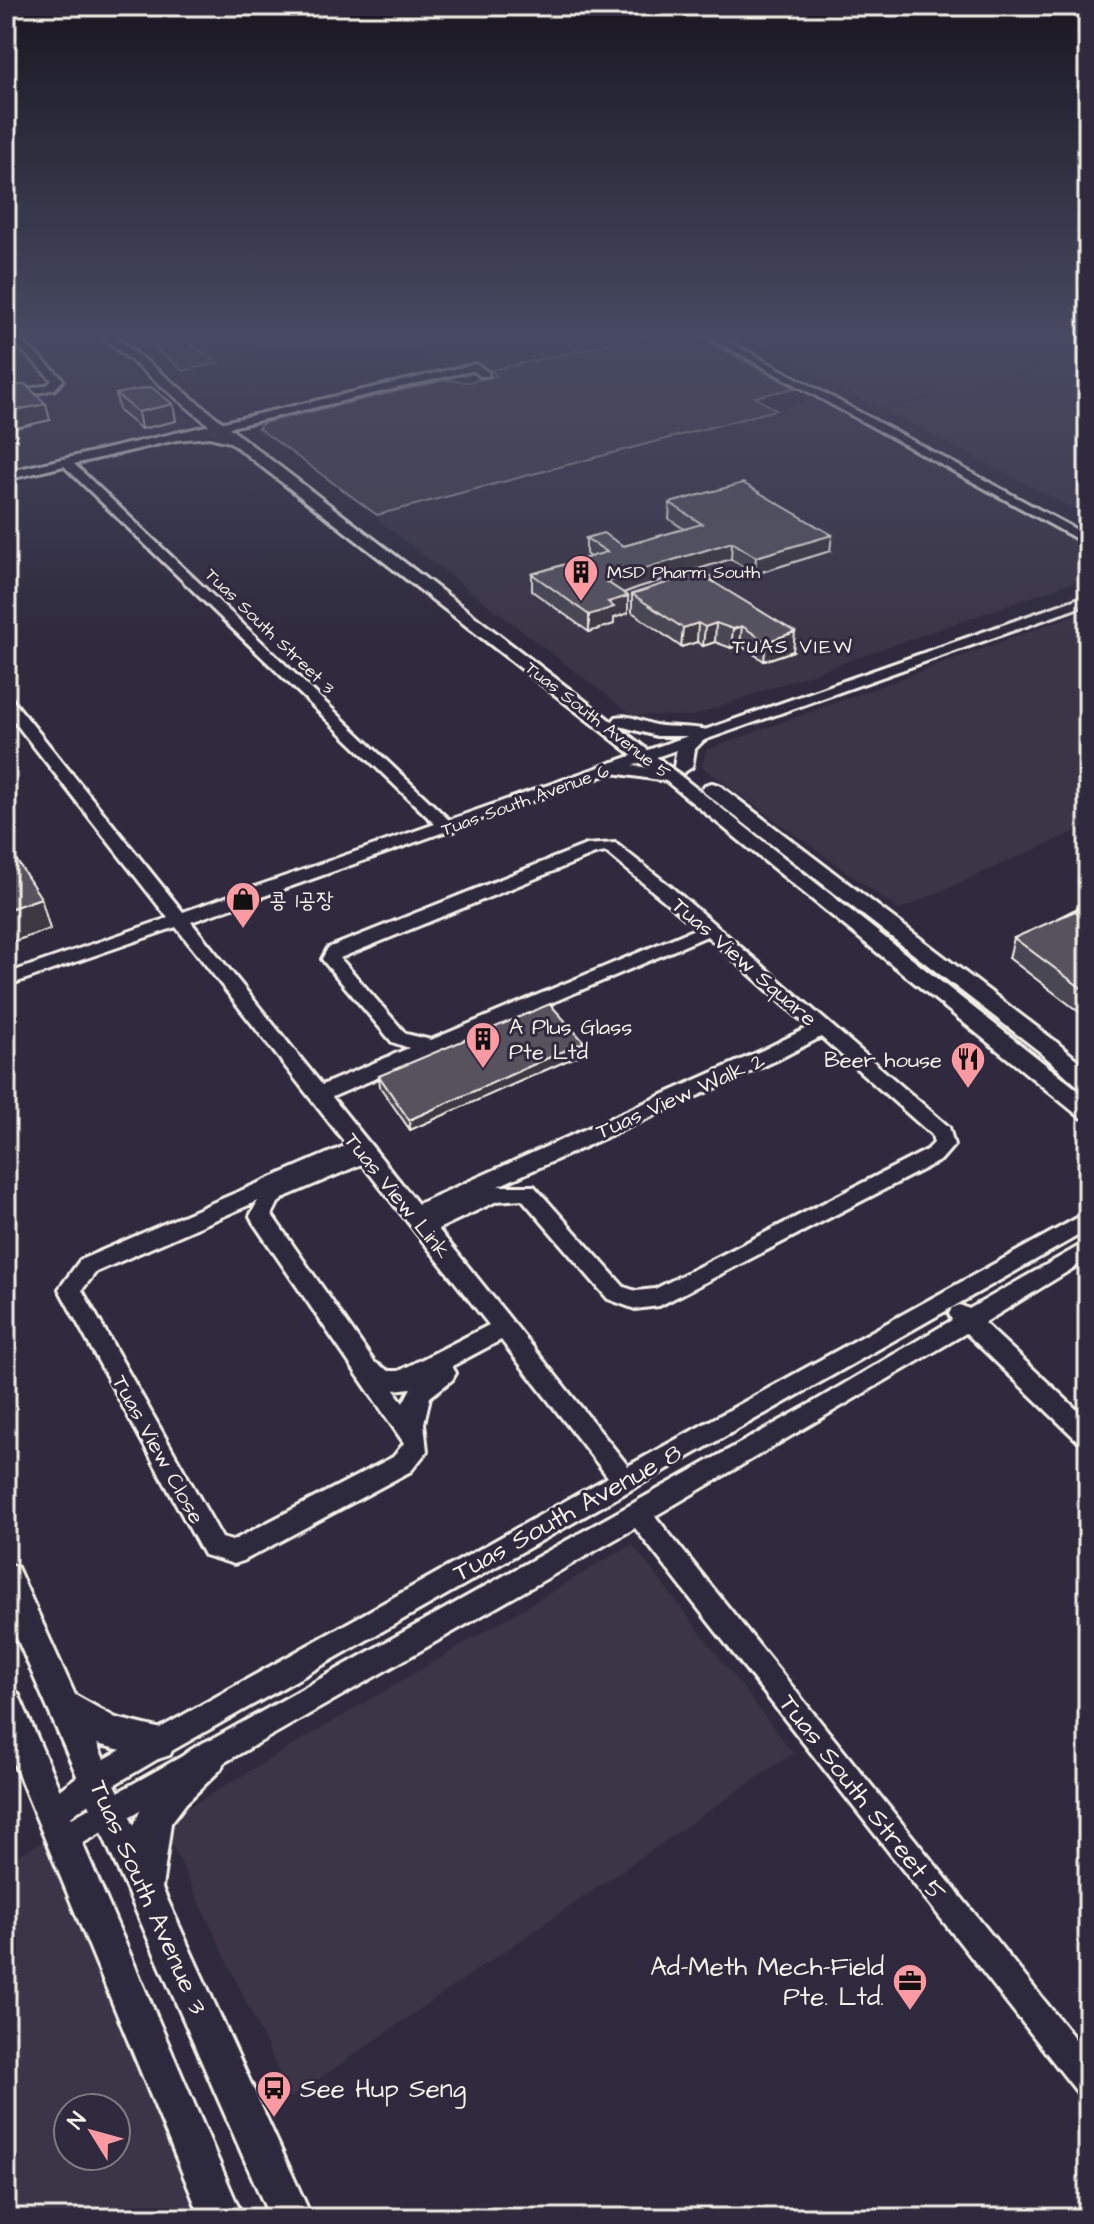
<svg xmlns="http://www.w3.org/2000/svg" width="1094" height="2224" viewBox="0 0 1094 2224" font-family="'Architects Daughter','Poor Story',sans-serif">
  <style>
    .built { fill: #3b3647; fill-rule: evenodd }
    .green { fill: #454050; stroke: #9c989c; stroke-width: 2 }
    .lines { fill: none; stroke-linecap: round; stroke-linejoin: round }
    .minor-casing { stroke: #f4f1e8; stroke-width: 6 }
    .major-casing { stroke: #f4f1e8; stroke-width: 6 }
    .minor { fill: #2f2a3d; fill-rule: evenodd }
    .major { fill: #2f2a3d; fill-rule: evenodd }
    .wall { fill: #4a4752; stroke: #f4f1e8; stroke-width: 2 }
    .shaded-wall { fill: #3c3942; stroke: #f4f1e8; stroke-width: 2 }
    .building { fill: #56525f; stroke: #f4f1e8; stroke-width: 2 }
    .labels { text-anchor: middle; stroke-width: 6; stroke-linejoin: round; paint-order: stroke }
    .far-poi-label { font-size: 18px; fill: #f4f1e8; stroke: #2f2a3d; text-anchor: start }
    .far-street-label { font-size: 18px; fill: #f4f1e8; stroke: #2f2a3d }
    .far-neighbourhood-label { font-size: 20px; letter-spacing: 2px; fill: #f4f1e8; stroke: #2f2a3d }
    .poi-label { font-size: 22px; fill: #f4f1e8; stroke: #2f2a3d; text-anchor: start }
    .street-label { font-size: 22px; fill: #f4f1e8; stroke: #2f2a3d }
    .near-street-label { font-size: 26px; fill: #f4f1e8; stroke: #2f2a3d }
    .near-poi-label { font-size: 26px; fill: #f4f1e8; stroke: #2f2a3d; text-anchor: end }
  </style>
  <rect width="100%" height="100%" fill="#2f2a3d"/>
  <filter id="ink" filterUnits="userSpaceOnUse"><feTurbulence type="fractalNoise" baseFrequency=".0125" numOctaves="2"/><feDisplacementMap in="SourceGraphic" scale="16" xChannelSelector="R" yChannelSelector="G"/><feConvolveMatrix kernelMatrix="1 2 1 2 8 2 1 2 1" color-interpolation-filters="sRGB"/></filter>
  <g filter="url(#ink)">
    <!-- built -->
    <g class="built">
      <polygon points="6,334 83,334 192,421 186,428 6,469"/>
      <polygon points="175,334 338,334 213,360"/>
      <polygon points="393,334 645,334 490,367 485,363 452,371"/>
      <polygon points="741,334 1088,334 1088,355 880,409"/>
      <polygon points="1088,356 1088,516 883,410"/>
      <polygon points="816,399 1088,548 1088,577 692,716 632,715 380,522 377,515"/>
      <polygon points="1088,610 1088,826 899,910 702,767 706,750"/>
      <polygon points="632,1544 793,1753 291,2098 162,1823"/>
      <path d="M46,1840L198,2218H6V1862ZM68,2108H116V2156H68Z"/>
    </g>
    <!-- green -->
    <g class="green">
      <polygon points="136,334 175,334 218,363 183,371"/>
      <polygon points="653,334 695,334 795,388 755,397 776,410 377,515 258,428 263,423 446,380 469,382 496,376 491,370"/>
    </g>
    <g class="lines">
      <!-- minor casing -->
      <g class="minor-casing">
        <g id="minor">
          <polygon points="6,334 14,334 62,378 63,380 55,389 6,400 6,394 47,385 52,380"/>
          <polygon points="703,334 715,334 1088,536 1088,545"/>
          <path d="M476,364L488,372V376H480L474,371L461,373L74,464L449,820L1088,595V604L456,828L454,831L444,832L191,922L322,1085L409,1048L392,1042L325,963L322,959L328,948L586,845L615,843L670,886L949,1127L954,1145L941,1160L659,1306L635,1309L608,1299L522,1199L497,1201L438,1229L628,1466L1088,1212V1230L168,1753L107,1789L63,1823L810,1404L952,1320L949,1314L952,1308L960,1305L969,1309L1088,1241V1259L984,1323L1088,1420V1445L1079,1442L966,1333L655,1516L1088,2055V2097L1077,2092L635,1528L71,1850L61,1855L51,1850L46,1840L51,1830L61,1824L52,1827L42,1823L38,1813L42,1803L87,1769L608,1477L501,1340L452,1366L456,1373L452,1380L430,1397L424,1423L427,1451L411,1471L243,1561L234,1564L204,1555L59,1289L80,1260L347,1145L176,927L6,986V974L168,918L6,711V697L11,698L183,912L435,824L64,466L6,480V472ZM606,852L697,928L431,1040L406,1034L340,958L595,854ZM707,936L809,1027L763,1050L418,1204L332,1097ZM821,1037L932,1135L934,1143L927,1150L655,1289L636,1291L624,1287L534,1186H498L777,1060ZM362,1164L489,1325L399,1371H389L374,1362L272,1215L278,1203L287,1196ZM258,1201L250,1216L253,1222L404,1443L393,1457L232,1541L222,1538L82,1290L96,1272ZM411,1388L403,1403L394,1390Z"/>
          <polygon points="1088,905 1088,917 1067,925 1058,920"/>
        </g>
      </g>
      <!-- major casing -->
      <g class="major-casing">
        <g id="major">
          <path d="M99,334H112L241,437L615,724L613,721L616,717C629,714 642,722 655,725C673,728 691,726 707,730L710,734L695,749L692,767L683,773L674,767L677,747L687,736H657L616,725L1088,1098V1119L1080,1117L666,781L606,772L604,768L613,762L649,768L230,442L209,437L166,441L164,438L171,434L216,431Z"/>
          <polygon points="712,783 719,785 1055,1041 1088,1069 1088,1090 1080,1088 1039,1051 705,793 702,789 705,785"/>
          <path d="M6,1563L17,1567L75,1695L116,1718L170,1731L175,1743L170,1755L158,1759L97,1744L134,1826C146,1791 175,1754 209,1740L221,1745L226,1757L221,1769L186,1803L171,1823L162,1888L312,2218H270L6,1613Z"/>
          <polygon points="6,1688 18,1693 243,2218 201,2218 6,1744"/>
        </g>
      </g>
      <!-- minor -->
      <use href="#minor" class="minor"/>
      <!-- major -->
      <use href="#major" class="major"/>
    </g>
    <!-- wall -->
    <g class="wall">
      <polygon points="6,388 50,420 15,428 6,419"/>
      <polygon points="116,394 173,404 176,421 141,429 119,411"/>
      <polygon points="670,503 830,551 755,574 731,559 639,587 623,593 628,596 628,613 614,618 614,624 589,632 532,591 532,574 590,557 586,554 586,538 624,546 684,529 669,519"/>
      <polygon points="714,579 714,583 793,651 764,661 740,645 731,648 715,642 703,646 697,642 681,647 632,612 632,594"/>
      <polygon points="1088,920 1088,1019 1009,958 1014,938"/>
      <polygon points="584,1042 584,1053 410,1130 380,1087 379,1076"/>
    </g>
    <!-- shaded-wall -->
    <g class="shaded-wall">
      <polygon points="46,404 50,420 15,428 11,411"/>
      <polygon points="173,404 176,421 141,429 138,412"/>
      <polygon points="832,535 830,551 755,574 756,557"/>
      <polygon points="732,542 731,559 639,587 607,599 607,582 640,570"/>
      <polygon points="628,596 628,613 614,618 614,624 589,632 589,615 608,602"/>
      <polygon points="698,623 697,642 681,647 683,628"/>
      <polygon points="716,623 715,642 703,646 705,627"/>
      <polygon points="742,626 740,645 731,648 733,629"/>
      <polygon points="795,632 793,651 764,661 766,642"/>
      <polygon points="41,898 50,929 6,944 6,910"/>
      <polygon points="584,1042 584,1053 410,1130 409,1120"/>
    </g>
    <!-- building -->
    <g class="building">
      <polygon points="25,384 46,404 11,411 6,406 6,388"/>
      <polygon points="151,387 173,404 138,412 116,394"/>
      <polygon points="743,483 832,535 756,557 732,542 640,570 607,582 628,596 608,602 614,607 589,615 532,574 607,552 586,538 603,533 624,546 702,524 670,503"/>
      <polygon points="703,571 714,579 710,580 795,632 766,642 742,626 733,629 716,623 705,627 698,623 683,628 632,594"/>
      <polygon points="6,844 41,898 6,910"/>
      <polygon points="1075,911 1088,920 1088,993 1014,938"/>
      <polygon points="550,1004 584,1042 409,1120 379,1076"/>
    </g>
  </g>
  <!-- sky -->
  <linearGradient id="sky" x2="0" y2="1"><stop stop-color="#1a1722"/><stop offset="0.52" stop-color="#474a62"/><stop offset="1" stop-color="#474a62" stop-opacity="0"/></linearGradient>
  <rect width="1094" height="645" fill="url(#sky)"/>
  <!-- icons -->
  <defs>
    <g id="building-pin" transform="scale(1.8)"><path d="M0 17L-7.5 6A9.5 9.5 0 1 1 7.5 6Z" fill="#ff9aa2" stroke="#2f2a3d"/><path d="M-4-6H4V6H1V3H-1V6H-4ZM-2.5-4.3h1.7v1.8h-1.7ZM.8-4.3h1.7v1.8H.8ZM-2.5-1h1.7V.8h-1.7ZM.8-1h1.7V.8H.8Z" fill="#111"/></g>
    <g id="shop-pin" transform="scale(1.8)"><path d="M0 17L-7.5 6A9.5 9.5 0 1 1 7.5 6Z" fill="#ff9aa2" stroke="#2f2a3d"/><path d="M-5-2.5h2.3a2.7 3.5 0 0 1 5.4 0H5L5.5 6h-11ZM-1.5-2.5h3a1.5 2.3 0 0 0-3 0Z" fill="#111"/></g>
    <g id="restaurant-pin" transform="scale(1.8)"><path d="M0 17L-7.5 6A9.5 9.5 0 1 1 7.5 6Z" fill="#ff9aa2" stroke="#2f2a3d"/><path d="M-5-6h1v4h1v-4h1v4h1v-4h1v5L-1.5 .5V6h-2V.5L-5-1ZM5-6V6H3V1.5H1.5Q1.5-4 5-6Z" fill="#111"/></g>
    <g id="office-pin" transform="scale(1.8)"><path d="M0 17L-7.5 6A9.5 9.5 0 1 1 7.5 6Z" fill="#ff9aa2" stroke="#2f2a3d"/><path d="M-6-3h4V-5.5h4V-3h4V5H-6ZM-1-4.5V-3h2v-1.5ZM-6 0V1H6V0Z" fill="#111"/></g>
    <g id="bus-pin" transform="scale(1.8)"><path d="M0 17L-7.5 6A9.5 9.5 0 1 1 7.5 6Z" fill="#ff9aa2" stroke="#2f2a3d"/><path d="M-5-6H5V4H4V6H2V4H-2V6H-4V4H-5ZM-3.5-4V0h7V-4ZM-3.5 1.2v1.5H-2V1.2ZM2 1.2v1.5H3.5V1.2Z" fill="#111"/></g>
  </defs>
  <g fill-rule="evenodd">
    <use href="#building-pin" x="581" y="572"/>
    <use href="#shop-pin" x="243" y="899"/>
    <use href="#building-pin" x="483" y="1039"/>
    <use href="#restaurant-pin" x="968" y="1059"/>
    <use href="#office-pin" x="910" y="1981"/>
    <use href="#bus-pin" x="274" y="2088"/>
  </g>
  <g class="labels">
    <!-- far-poi labels -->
    <g class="far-poi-label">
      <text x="607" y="578">MSD Pharm South</text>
    </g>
    <!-- far-street labels -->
    <g class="far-street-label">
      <text transform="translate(270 631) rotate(44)" y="6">Tuas South Street 3</text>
      <text transform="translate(598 720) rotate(38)" y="6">Tuas South Avenue 5</text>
      <text transform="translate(525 800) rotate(-20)" y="6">Tuas South Avenue 6</text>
    </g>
    <!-- far-neighbourhood labels -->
    <g class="far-neighbourhood-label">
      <text x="793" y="653">TUAS VIEW</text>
    </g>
    <!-- poi labels -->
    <g class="poi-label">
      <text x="269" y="907">콩 1공장</text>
      <text x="509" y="1034">A Plus Glass<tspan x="509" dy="25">Pte Ltd</tspan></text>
      <text x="942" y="1067" text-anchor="end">Beer house</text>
    </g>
    <!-- street labels -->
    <g class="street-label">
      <text transform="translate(745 961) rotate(41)" y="8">Tuas View Square</text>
      <text transform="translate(680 1095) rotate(-24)" y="8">Tuas View Walk 2</text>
      <text transform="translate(398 1195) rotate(51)" y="8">Tuas View Link</text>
      <text transform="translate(159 1449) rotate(61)" y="8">Tuas View Close</text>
    </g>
    <!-- near-street labels -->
    <g class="near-street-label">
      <text transform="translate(567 1512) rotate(-29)" y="9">Tuas South Avenue 8</text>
      <text transform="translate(863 1797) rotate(52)" y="9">Tuas South Street 5</text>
      <text transform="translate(149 1897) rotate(66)" y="9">Tuas South Avenue 3</text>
    </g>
    <!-- near-poi labels -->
    <g class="near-poi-label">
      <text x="884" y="1975">Ad-Meth Mech-Field<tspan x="884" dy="30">Pte. Ltd.</tspan></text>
      <text x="300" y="2097" text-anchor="start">See Hup Seng</text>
    </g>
  </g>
  <!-- margin -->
  <rect width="1094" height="2224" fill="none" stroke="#2f2a3d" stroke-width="32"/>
  <rect x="16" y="16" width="1062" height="2192" fill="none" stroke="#f4f1e8" stroke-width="3" filter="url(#ink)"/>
  <!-- north arrow -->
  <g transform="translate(92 2132) rotate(307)"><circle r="38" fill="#2f2a3d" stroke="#7e7a81" stroke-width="2"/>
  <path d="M0-6L14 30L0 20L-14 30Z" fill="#ff9aa2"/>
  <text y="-12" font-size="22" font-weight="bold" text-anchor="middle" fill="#f4f1e8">N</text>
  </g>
</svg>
